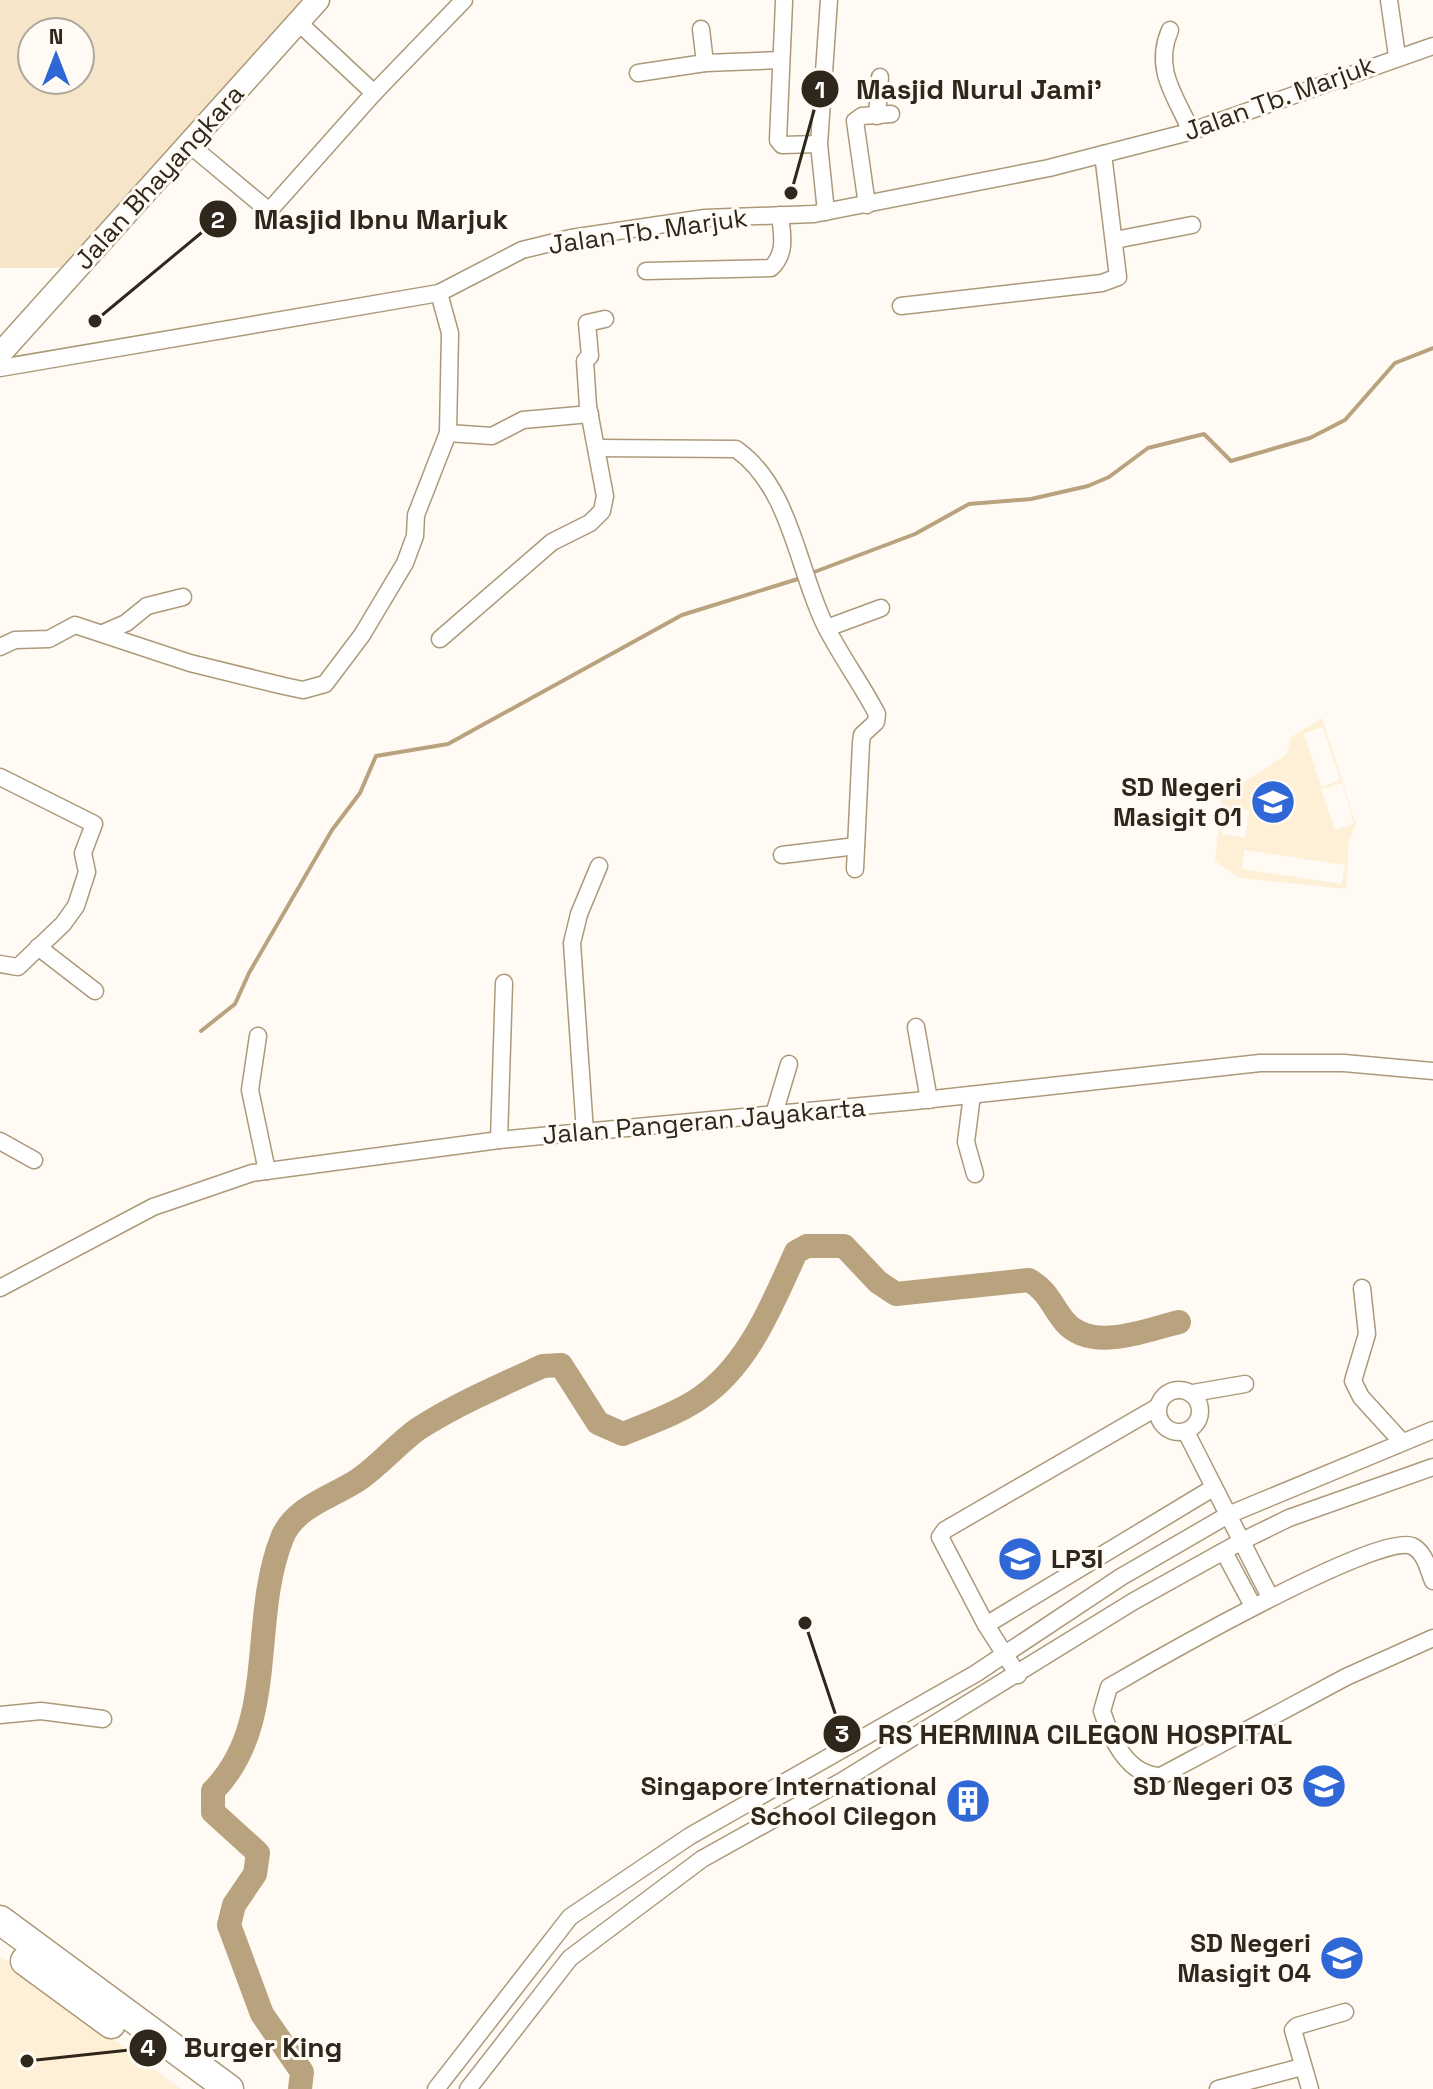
<svg xmlns="http://www.w3.org/2000/svg" width="1433" height="2089" viewBox="0 0 1433 2089" font-family="'Space Grotesk',sans-serif">
  <style>
    .built { fill: #feefd7; fill-rule: evenodd }
    .green { fill: #f7e5c9; fill-rule: evenodd }
    .lines { fill: none; stroke-linecap: round; stroke-linejoin: round }
    .stream { stroke: #b9a37f; stroke-width: 4 }
    .river { stroke: #b9a37f; stroke-width: 24 }
    .street-casing { stroke: #ac997a; stroke-width: 19 }
    .secondary-casing { stroke: #ac997a; stroke-width: 25 }
    .highway-casing { stroke: #ac997a; stroke-width: 31 }
    .street { stroke: #fff; stroke-width: 16 }
    .secondary { stroke: #fff; stroke-width: 22 }
    .highway { stroke: #fff; stroke-width: 28 }
    .labels { text-anchor: middle; stroke-width: 6; stroke-linejoin: round; paint-order: stroke }
    .street-label { font-size: 26px; fill: #2f271b; stroke: #fffbf4 }
    .poi-label { font-size: 26px; font-weight: bold; fill: #2f271b; stroke: #fffbf4; text-anchor: end }
    .leader { fill: none; stroke: #2f271b; stroke-width: 3 }
    .callout-dot { fill: #2f271b; stroke: #fffbf4; stroke-width: 3 }
    .mark-label { font-size: 24px; text-anchor: middle; font-weight: bold; fill: #fff }
    .callout-label { font-size: 28px; text-anchor: middle; font-weight: bold; fill: #2f271b; stroke: #fffbf4; stroke-width: 6; stroke-linejoin: round; paint-order: stroke }
  </style>
  <rect width="100%" height="100%" fill="#fffbf4"/>
  <!-- built -->
  <g class="built">
    <path d="M1322,718L1356,824L1349,840L1346,889L1240,878L1215,861L1222,797L1287,754L1291,737ZM1323,727L1340,780L1321,787L1304,733ZM1342,783L1354,824L1335,830L1321,789ZM1225,807L1249,810L1245,838L1222,834ZM1244,850L1345,865L1342,884L1242,869Z"/>
    <polygon points="0,1956 181,2089 0,2089"/>
  </g>
  <!-- green -->
  <path class="green" d="M0,0H309L76,268H0ZM32,32H80V80H32Z"/>
  <g class="lines">
    <!-- stream -->
    <g class="stream">
      <polyline points="809,574 915,534 969,504 1031,499 1088,486 1109,477 1148,448 1204,434 1231,461 1310,438 1345,420 1395,363 1433,348"/>
      <polyline points="201,1031 235,1004 249,973 332,830 360,793 376,756 448,744 682,615 801,578"/>
    </g>
    <!-- river -->
    <path class="river" d="M300,2089L302,2072L262,2014L229,1925L234,1905L255,1874L258,1853L213,1812V1791C279,1724 249,1621 282,1538C294,1507 332,1497 358,1480C380,1465 397,1444 418,1429C457,1404 501,1385 543,1366L561,1365L598,1423L623,1434C647,1424 674,1415 697,1400C748,1367 772,1305 796,1252L807,1246H844L878,1282L896,1294L1029,1280C1049,1292 1051,1305 1065,1322C1092,1353 1146,1330 1179,1322"/>
    <!-- street casing -->
    <g class="street-casing">
      <g id="street">
        <polyline points="1389,0 1397,56"/>
        <polyline points="784,2 778,140 782,145 819,144"/>
        <polyline points="701,29 705,63"/>
        <path d="M1170,30C1153,69 1175,95 1191,131"/>
        <polyline points="638,73 705,63 780,60"/>
        <polyline points="374,93 464,0"/>
        <polyline points="877,116 880,77"/>
        <polyline points="190,145 269,211 374,93 298,22"/>
        <polyline points="867,205 855,121 862,116 891,114"/>
        <polyline points="826,212 819,144 829,0"/>
        <polyline points="1115,240 1192,225"/>
        <path d="M646,271L771,268C787,253 782,234 780,215"/>
        <polyline points="901,306 1102,283 1118,277 1103,154"/>
        <polyline points="0,368 439,293 522,250 571,238 705,218 814,214 1049,168 1189,132 1433,46"/>
        <polyline points="448,433 492,436 523,420 590,414"/>
        <path d="M597,448L736,449C790,487 797,566 824,623C839,654 861,683 877,714L876,722L862,735L861,743L855,869"/>
        <polyline points="827,628 881,608"/>
        <polyline points="103,633 126,623 147,606 183,597"/>
        <polyline points="440,639 552,542 590,523 602,511 605,496 588,406 585,361 590,356 587,323 605,319"/>
        <polyline points="0,647 15,640 49,639 75,625 190,663 284,686 303,690 325,684 362,635 405,563 415,536 416,515 448,433 450,333 439,293"/>
        <polyline points="0,777 94,824 83,853 87,872 76,906 63,924 18,967 0,964"/>
        <polyline points="782,855 856,846"/>
        <polyline points="38,947 95,991"/>
        <polyline points="916,1027 929,1100"/>
        <polyline points="258,1036 250,1090 267,1171"/>
        <polyline points="972,1095 966,1142 975,1174"/>
        <polyline points="774,1114 789,1064"/>
        <polyline points="585,1132 572,943 579,914 599,866"/>
        <polyline points="499,1140 504,983"/>
        <polyline points="0,1141 34,1160"/>
        <polyline points="0,1288 153,1207 252,1173 499,1140 915,1101 1260,1063 1344,1063 1433,1071"/>
        <polyline points="1362,1288 1367,1334 1353,1381 1361,1397 1402,1442"/>
        <circle cx="1179" cy="1411" r="21"/>
        <polyline points="1193,1393 1245,1384"/>
        <polyline points="1186,1432 1270,1597"/>
        <polyline points="1224,1552 1253,1606"/>
        <path d="M1433,1581C1428,1569 1425,1552 1412,1546C1378,1532 1150,1663 1109,1687L1102,1711C1111,1739 1128,1776 1161,1776L1346,1677L1433,1638"/>
        <polyline points="986,1625 1213,1488"/>
        <polyline points="1018,1675 986,1625 940,1537 945,1530 1156,1408"/>
        <polyline points="0,1715 41,1711 103,1719"/>
        <polyline points="436,2089 570,1917 690,1836 975,1674 1121,1577 1228,1515 1433,1430"/>
        <polyline points="468,2089 570,1958 702,1859 842,1781 1134,1601 1242,1541 1289,1518 1433,1467"/>
        <polyline points="1218,2089 1302,2067"/>
        <polyline points="1310,2089 1293,2030 1297,2026 1345,2012"/>
      </g>
    </g>
    <!-- secondary casing -->
    <g class="secondary-casing">
      <polyline id="secondary" points="0,354 318,0"/>
    </g>
    <!-- highway casing -->
    <g class="highway-casing">
      <g id="highway">
        <polyline points="0,1920 229,2089"/>
        <polyline points="25,1961 111,2024"/>
      </g>
    </g>
    <!-- street -->
    <use href="#street" class="street"/>
    <!-- secondary -->
    <use href="#secondary" class="secondary"/>
    <!-- highway -->
    <use href="#highway" class="highway"/>
  </g>
  <!-- icons -->
  <defs>
    <g id="school-disc" transform="scale(2.3)"><circle r="9.5" fill="#2f68d6" stroke="#fffbf4"/><path d="M0-5L7-2L0 1L-7-2ZM-4 1L0 2.5L4 1V4Q0 6-4 4Z" fill="#fff"/></g>
    <g id="university-disc" transform="scale(2.3)"><circle r="9.5" fill="#2f68d6" stroke="#fffbf4"/><path d="M0-5L7-2L0 1L-7-2ZM-4 1L0 2.5L4 1V4Q0 6-4 4Z" fill="#fff"/></g>
    <g id="building-disc" transform="scale(2.3)"><circle r="9.5" fill="#2f68d6" stroke="#fffbf4"/><path d="M-4-6H4V6H1V3H-1V6H-4ZM-2.5-4.3h1.7v1.8h-1.7ZM.8-4.3h1.7v1.8H.8ZM-2.5-1h1.7V.8h-1.7ZM.8-1h1.7V.8H.8Z" fill="#fff"/></g>
  </defs>
  <g fill-rule="evenodd">
    <use href="#school-disc" x="1273" y="802"/>
    <use href="#university-disc" x="1020" y="1559"/>
    <use href="#school-disc" x="1324" y="1786"/>
    <use href="#building-disc" x="968" y="1801"/>
    <use href="#school-disc" x="1342" y="1958"/>
  </g>
  <g class="labels">
    <!-- street labels -->
    <g class="street-label">
      <text transform="translate(1279 98) rotate(-20)" y="9">Jalan Tb. Marjuk</text>
      <text transform="translate(159 177) rotate(-48)" y="9">Jalan Bhayangkara</text>
      <text transform="translate(648 231) rotate(-8)" y="9">Jalan Tb. Marjuk</text>
      <text transform="translate(704 1121) rotate(-5)" y="9">Jalan Pangeran Jayakarta</text>
    </g>
    <!-- poi labels -->
    <g class="poi-label">
      <text x="1242" y="796">SD Negeri<tspan x="1242" dy="30">Masigit 01</tspan></text>
      <text x="1051" y="1568" text-anchor="start">LP3I</text>
      <text x="937" y="1795">Singapore International<tspan x="937" dy="30">School Cilegon</tspan></text>
      <text x="1293" y="1795">SD Negeri 03</text>
      <text x="1311" y="1952">SD Negeri<tspan x="1311" dy="30">Masigit 04</tspan></text>
    </g>
  </g>
  <!-- callouts -->
  <path class="leader" d="M791 193L820 89M95 321L218 219M805 1623L842 1734M27 2061L148 2048"/>
  <g class="callout-dot">
    <circle cx="791" cy="193" r="8"/>
    <circle cx="95" cy="321" r="8"/>
    <circle cx="805" cy="1623" r="8"/>
    <circle cx="27" cy="2061" r="8"/>
    <circle cx="820" cy="89" r="20"/>
    <circle cx="218" cy="219" r="20"/>
    <circle cx="842" cy="1734" r="20"/>
    <circle cx="148" cy="2048" r="20"/>
  </g>
  <g class="mark-label">
    <text x="820" y="98">1</text>
    <text x="218" y="228">2</text>
    <text x="842" y="1742">3</text>
    <text x="148" y="2056">4</text>
  </g>
  <g class="callout-label">
    <text x="979" y="99">Masjid Nurul Jami'</text>
    <text x="381" y="229">Masjid Ibnu Marjuk</text>
    <text x="1085" y="1744">RS HERMINA CILEGON HOSPITAL</text>
    <text x="263" y="2057">Burger King</text>
  </g>
  <!-- north arrow -->
  <g transform="translate(56 56)"><circle r="38" fill="#fffbf4" stroke="#aca69d" stroke-width="2"/>
  <path d="M0-6L14 30L0 20L-14 30Z" fill="#2f68d6"/>
  <text y="-12" font-size="22" font-weight="bold" text-anchor="middle" fill="#2f271b">N</text>
  </g>
</svg>
